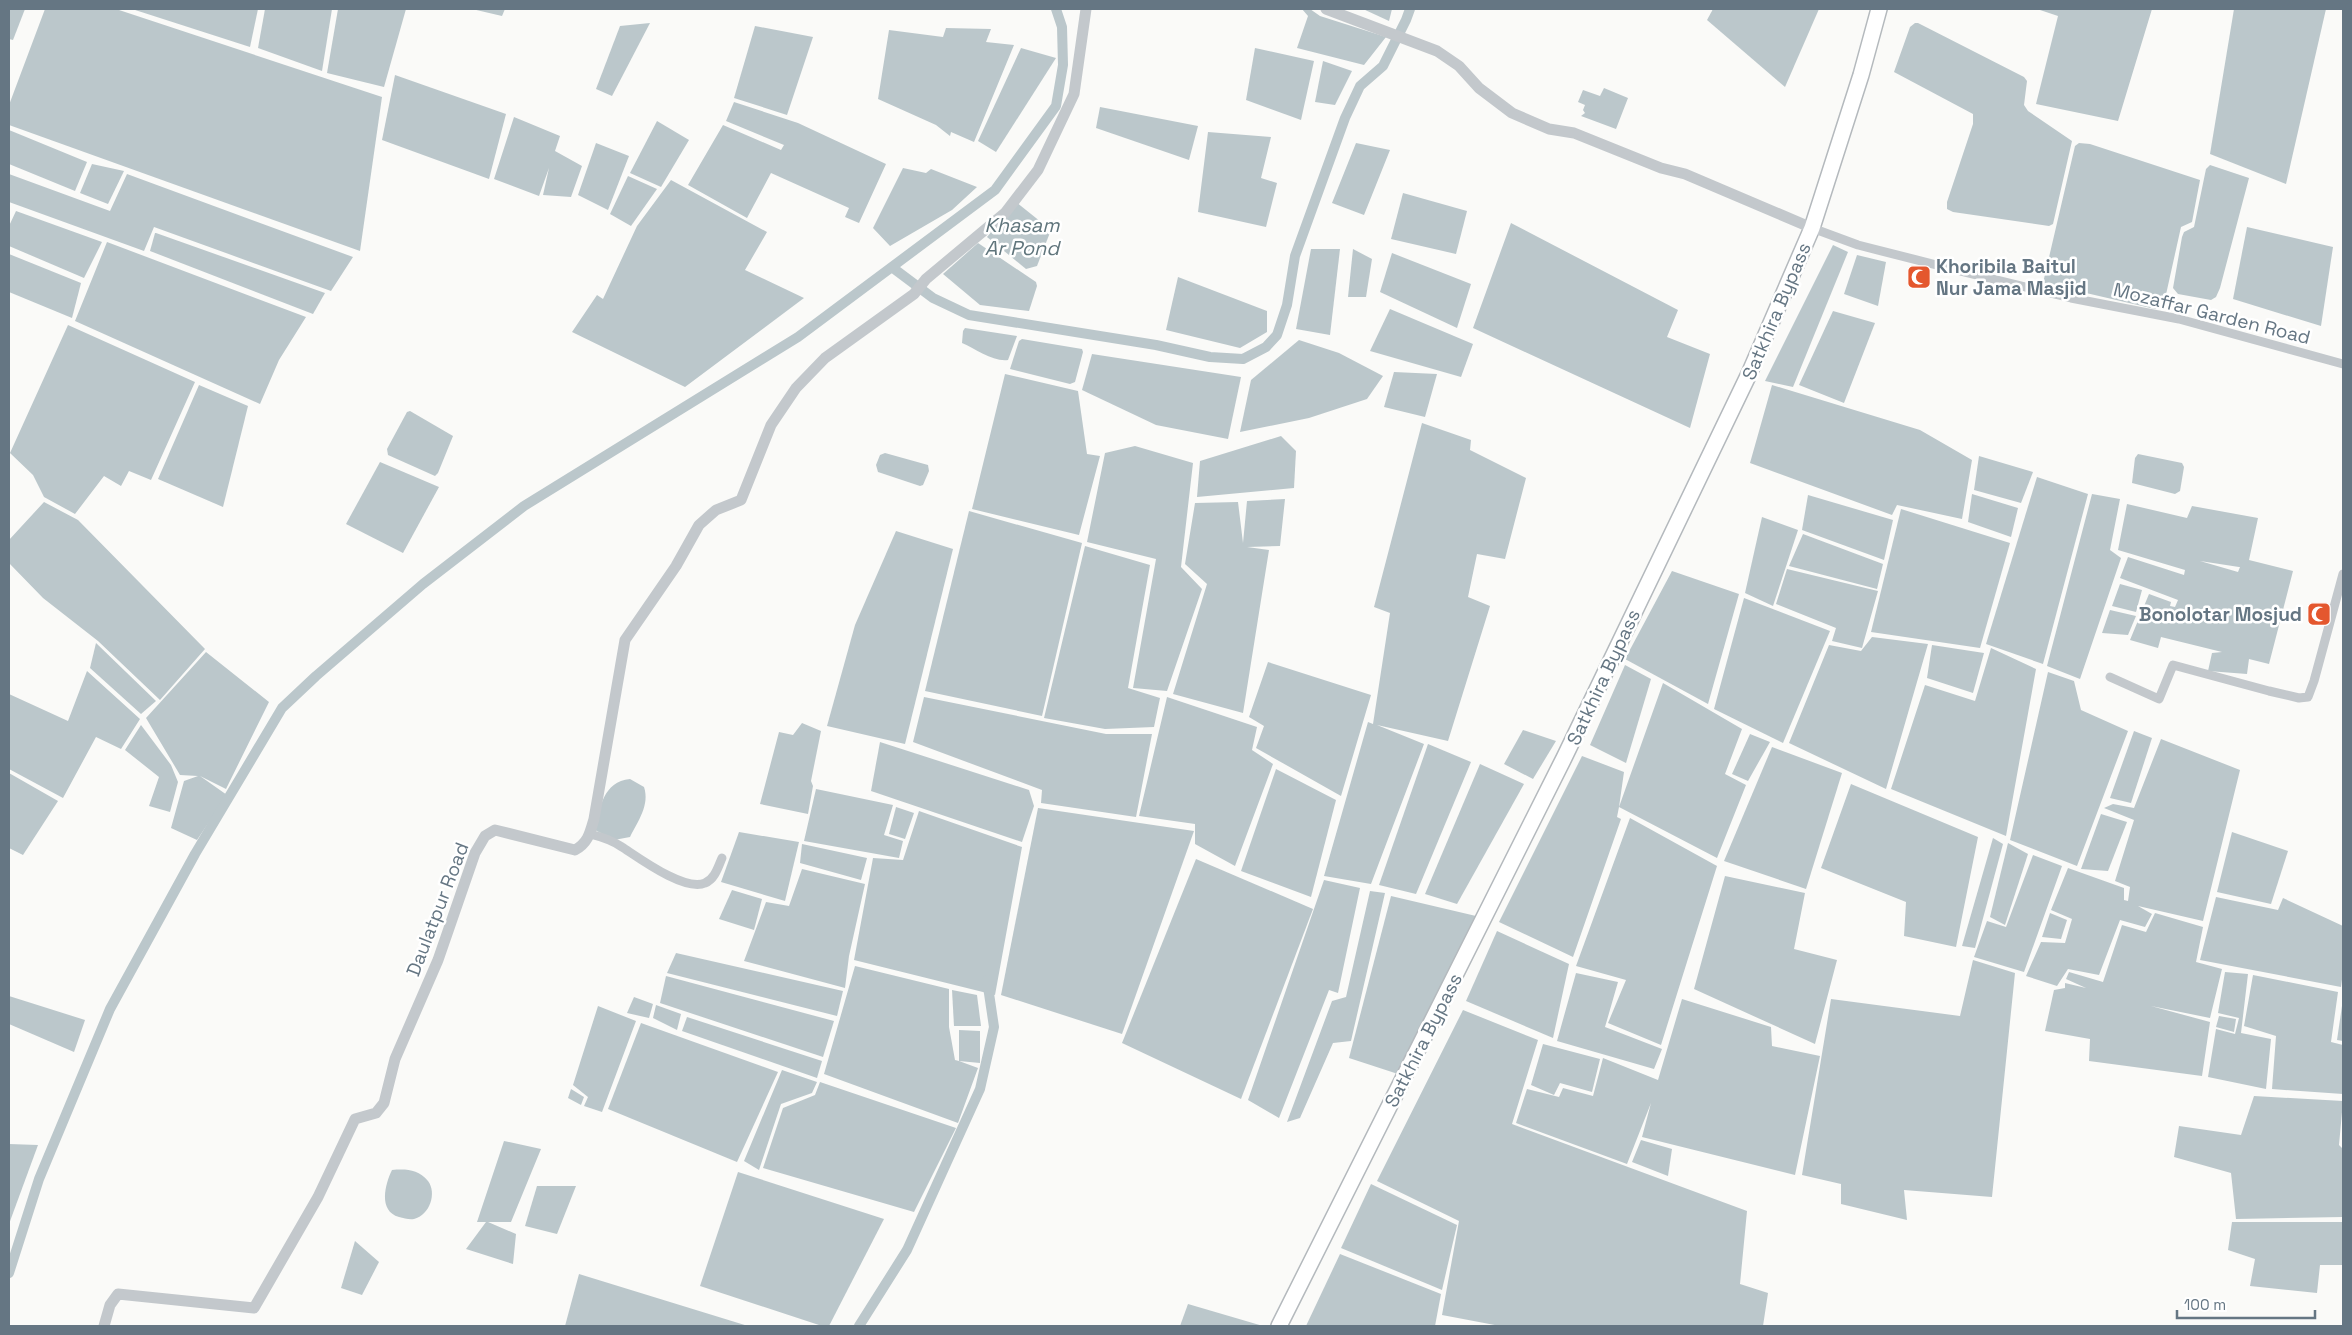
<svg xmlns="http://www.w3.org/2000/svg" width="2352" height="1335" viewBox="0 0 2352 1335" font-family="'Space Grotesk',sans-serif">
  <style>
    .water { fill: #bbc7cb; fill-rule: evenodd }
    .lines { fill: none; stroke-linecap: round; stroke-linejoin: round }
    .canal { stroke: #bbc7cb; stroke-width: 10 }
    .trunk-casing { stroke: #b4b9bd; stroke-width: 18 }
    .minor { stroke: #c3c8cc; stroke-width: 9 }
    .tertiary { stroke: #c3c8cc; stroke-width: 11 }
    .trunk { stroke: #fff; stroke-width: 15 }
    .labels { text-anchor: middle; stroke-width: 5; stroke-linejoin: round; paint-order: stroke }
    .poi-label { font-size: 19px; font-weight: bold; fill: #657683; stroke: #fff; text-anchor: start }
    .street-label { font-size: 19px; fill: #657683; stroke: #fff }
    .water-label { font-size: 20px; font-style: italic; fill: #60757c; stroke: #fff }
  </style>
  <rect width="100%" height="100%" fill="#fafaf8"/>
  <!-- water -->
  <g class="water">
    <polygon points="9,9 25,9 13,40 9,39"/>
    <polygon points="45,9 116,9 382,97 360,251 9,125 9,105"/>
    <polygon points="132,9 258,9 250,47"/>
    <polygon points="265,9 332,9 322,71 258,48"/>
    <polygon points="338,9 406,9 384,87 327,73"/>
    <polygon points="472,9 505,9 502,16"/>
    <polygon points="1302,9 1310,9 1320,16 1386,37 1364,65 1297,48 1308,16"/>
    <polygon points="1363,9 1392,9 1389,21"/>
    <polygon points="1713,9 1819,9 1785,87 1707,20"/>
    <polygon points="2037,9 2152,9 2118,121 2036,104 2058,16"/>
    <polygon points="2234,9 2326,9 2286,184 2210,154"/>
    <polygon points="650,23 612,96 596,89 620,26"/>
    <polygon points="1915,23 1918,23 2024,77 2027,81 2024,105 2028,111 2072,141 2053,224 2049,226 1953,212 1947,209 1947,202 1973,124 1973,114 1894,72 1910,27"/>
    <polygon points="755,26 813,37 787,115 734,98"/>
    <polygon points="946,28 991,29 986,42 1014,45 974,142 951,132 950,136 936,125 878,99 889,30 943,37"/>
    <polygon points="1021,48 1056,58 996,152 978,141"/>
    <polygon points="1255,48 1314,61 1301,120 1246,100"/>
    <polygon points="1323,61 1352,71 1335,105 1315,102"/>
    <polygon points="395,75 506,114 489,179 382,140"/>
    <polygon points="1604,88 1628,98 1616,129 1581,116 1585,113 1583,110 1585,105 1578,102 1583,90 1600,96"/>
    <polygon points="734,102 798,123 886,164 859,223 845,217 849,208 771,173 747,218 688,185 723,125 781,150 784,145 726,121"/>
    <polygon points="1100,107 1198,126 1189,160 1096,128"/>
    <polygon points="514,117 560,136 555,151 582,166 571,197 543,195 549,168 539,196 494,179"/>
    <polygon points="657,121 689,140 661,187 630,173"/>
    <polygon points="9,130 87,162 75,191 9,164"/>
    <polygon points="1208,132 1271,137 1261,178 1277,183 1266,227 1198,212"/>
    <polygon points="596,143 629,156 608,210 578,195"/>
    <polygon points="1356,143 1390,150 1364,215 1332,203"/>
    <polygon points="2079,143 2090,144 2200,180 2192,222 2181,227 2163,308 2155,309 2043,283 2075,146"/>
    <polygon points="92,164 124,171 108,204 80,193"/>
    <polygon points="2210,165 2249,178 2220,288 2216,297 2211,300 2178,294 2173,288 2182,237 2184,232 2194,227 2206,169"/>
    <polygon points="903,168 926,173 931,169 977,187 952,210 890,246 873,228"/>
    <polygon points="9,174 110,211 127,174 353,257 331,291 154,227 144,251 9,202"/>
    <polygon points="628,176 657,189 631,226 610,214"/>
    <polygon points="671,180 767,232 745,270 804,298 685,387 572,332 597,295 603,299 637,226"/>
    <polygon points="1403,193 1467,211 1456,254 1391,239"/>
    <polygon points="1016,202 1051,230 1037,266 1026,269 987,237"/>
    <polygon points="16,211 102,242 84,278 9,246 9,226"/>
    <polygon points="1511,223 1678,310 1667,337 1710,354 1690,428 1473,328"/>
    <polygon points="2247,227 2333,247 2321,326 2233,299"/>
    <polygon points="155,233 156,233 325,293 313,314 150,251"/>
    <polygon points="107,242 306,317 279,360 260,404 75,321"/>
    <polygon points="978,243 1036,282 1037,286 1029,311 980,305 943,274"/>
    <polygon points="1833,245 1848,252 1793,387 1765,381"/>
    <polygon points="1311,249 1340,249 1330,335 1296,329"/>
    <polygon points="1353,249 1372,259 1366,297 1348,297"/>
    <polygon points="1392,253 1471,284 1457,328 1380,292"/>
    <polygon points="9,254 81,283 72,318 9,292"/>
    <polygon points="1857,255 1886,262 1878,306 1844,294"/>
    <polygon points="1178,277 1267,311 1267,332 1240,348 1166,330"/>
    <polygon points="1390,309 1473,344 1461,377 1370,351"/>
    <polygon points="1833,311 1875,323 1844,403 1799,385"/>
    <polygon points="68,325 195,382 151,480 129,471 121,486 104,476 75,514 44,497 33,475 10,453"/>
    <path d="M965,328L1017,336L1008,360C993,362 976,349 962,343L963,331Z"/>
    <polygon points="1022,339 1082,349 1083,352 1075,382 1070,384 1010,369 1019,341"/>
    <polygon points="1299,340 1339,353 1383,376 1367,399 1309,418 1240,432 1251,380"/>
    <polygon points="1092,354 1241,377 1228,439 1156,425 1082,390"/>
    <polygon points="1394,372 1437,374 1425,417 1384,407"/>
    <polygon points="1005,374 1078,391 1087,454 1100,456 1079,535 972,509"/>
    <polygon points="199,385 248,406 223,507 158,479"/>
    <polygon points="1772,385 1920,430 1972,460 1962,519 1897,505 1892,515 1750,463"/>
    <polygon points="410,411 453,436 438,473 435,476 388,455 387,449 407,412"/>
    <polygon points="1422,423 1471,440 1470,450 1526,478 1505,559 1477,554 1468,597 1490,606 1448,741 1377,725 1424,744 1371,884 1324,876 1368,722 1373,724 1390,613 1374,607"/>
    <polygon points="1281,436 1296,451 1294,488 1197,497 1200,461"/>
    <polygon points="1135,446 1193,463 1181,567 1202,589 1167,691 1133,688 1156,559 1087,542 1105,453"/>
    <polygon points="885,453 928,465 929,471 923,485 920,486 878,472 876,465 880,455"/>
    <polygon points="2138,454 2182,463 2184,467 2180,491 2175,494 2132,483 2135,458"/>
    <polygon points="1979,456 2033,472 2021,503 1974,490"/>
    <polygon points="380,462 439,487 403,553 346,524"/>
    <polygon points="2037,477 2088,494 2043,664 1986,644"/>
    <polygon points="1972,494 2018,508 2011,537 1968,522"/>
    <polygon points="2092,494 2120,499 2110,550 2121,558 2080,679 2047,666"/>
    <polygon points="1808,495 1893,520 1884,560 1802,530"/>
    <polygon points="1285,499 1280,546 1247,547 1269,550 1243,713 1173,694 1207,584 1185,564 1195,503 1238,502 1243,543 1247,501"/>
    <polygon points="44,502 78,520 205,649 160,700 98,641 43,598 9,563 9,540"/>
    <path d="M2127,504L2187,518L2192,506L2258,518L2249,560L2293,571L2269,664L2249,659L2247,674L2208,671L2212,653L2222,652L2161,637L2158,648L2130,640L2149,594L2171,602L2170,606L2175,607L2178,600L2120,578L2128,557L2184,575L2185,570L2118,550ZM2200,561L2239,567H2240L2238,572Z"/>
    <polygon points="1901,509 2010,543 1980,648 1871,632"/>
    <polygon points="969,511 1082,543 1042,716 925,691"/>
    <polygon points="1762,517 1798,530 1773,606 1745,593"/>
    <polygon points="896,531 953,549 905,744 827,726 855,625"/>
    <polygon points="1803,534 1883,564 1877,589 1789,566"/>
    <polygon points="1085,546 1150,565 1128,688 1160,698 1154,727 1105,729 1044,718"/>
    <polygon points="1787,569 1878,591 1862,648 1832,641 1836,628 1776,604"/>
    <polygon points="1672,571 1739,594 1708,704 1625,659"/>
    <polygon points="2120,584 2142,590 2136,612 2112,606"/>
    <polygon points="1744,598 1830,631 1783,743 1714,709"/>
    <polygon points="2110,610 2136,616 2128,635 2102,633"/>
    <polygon points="1872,637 1928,644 1886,789 1789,743 1829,645 1861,651"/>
    <polygon points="96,643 156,701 141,714 90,668"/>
    <polygon points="1932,645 1984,653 1973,693 1927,678"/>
    <polygon points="1991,648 2036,669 2006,836 1891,789 1925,685 1975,701"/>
    <polygon points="206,652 269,702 226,789 200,776 227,795 197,840 171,828 184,781 198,776 180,775 146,718"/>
    <polygon points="1268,662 1371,695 1341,796 1256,748 1264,726 1249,717"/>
    <polygon points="1625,665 1651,679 1626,763 1590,745"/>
    <polygon points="87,671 140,719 121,749 96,737 63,798 9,769 9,694 68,721"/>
    <polygon points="2048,672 2074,681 2081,710 2128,731 2077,866 2010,840"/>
    <polygon points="1663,683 1742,729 1725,774 1746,785 1717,858 1619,807 1617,817 1621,819 1573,957 1499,922 1582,756 1624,772 1619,807"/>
    <polygon points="924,697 1106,734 1152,734 1136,817 1041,803 1042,790 913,742"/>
    <polygon points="1167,697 1257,727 1252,750 1273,764 1235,866 1195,844 1195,824 1139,816"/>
    <polygon points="802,723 821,731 811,781 813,786 808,814 760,804 779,732 793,735"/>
    <polygon points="141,725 171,765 178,782 170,812 149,806 159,777 125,750"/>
    <polygon points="1523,730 1556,741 1533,779 1504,764"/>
    <polygon points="2134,731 2152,738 2131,803 2110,798"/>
    <polygon points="1750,734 1770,742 1748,781 1732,774"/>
    <polygon points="2161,739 2240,770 2203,921 2138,906 2152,914 2145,927 2120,920 2099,975 2068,969 2057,986 2026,976 2041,942 2065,943 2072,919 2051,910 2068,868 2124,888 2124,900 2128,901 2130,887 2115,881 2134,820 2104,808 2113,804 2134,808"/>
    <polygon points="880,742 1029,790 1034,806 1022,842 871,791"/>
    <polygon points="1428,744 1471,762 1416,894 1379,885"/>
    <polygon points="1772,747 1842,773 1806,889 1724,861"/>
    <polygon points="1480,764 1524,784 1457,904 1425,894"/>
    <polygon points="1276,769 1336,800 1311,897 1241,871"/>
    <polygon points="9,773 58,801 23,855 9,848"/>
    <path d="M630,779L644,787C650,805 638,821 630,837L614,840L595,830C600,807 603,782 630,779Z"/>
    <polygon points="1851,784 1978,837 1956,947 1904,936 1906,902 1821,868"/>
    <polygon points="816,789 893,805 884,835 903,841 899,858 804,841"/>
    <polygon points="896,807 914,813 905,839 889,834"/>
    <polygon points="1038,808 1194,831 1122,1034 1001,995"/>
    <polygon points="919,811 1022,847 995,995 854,960 873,858 903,860"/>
    <polygon points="2101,814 2127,822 2108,871 2081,869"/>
    <polygon points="1630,818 1717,866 1661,1045 1608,1023 1626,980 1576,966"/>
    <polygon points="739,832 799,842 785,901 721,882"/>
    <polygon points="2232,832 2288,851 2271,904 2217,892"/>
    <polygon points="1993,838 2003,844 1975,948 1962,946"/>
    <polygon points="2008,843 2028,854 2005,925 1990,917"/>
    <polygon points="802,844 867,858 861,880 800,863"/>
    <polygon points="2033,855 2062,866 2024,972 1974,957 1987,921 2006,927"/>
    <polygon points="1196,859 1313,909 1241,1099 1122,1043"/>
    <polygon points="802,869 865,884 849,956 845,988 744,961 766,902 789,906"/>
    <polygon points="1725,876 1805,893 1794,949 1837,960 1815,1044 1694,989"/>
    <polygon points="1324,880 1360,888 1338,993 1329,990 1279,1118 1248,1100"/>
    <polygon points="732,890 762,899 754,930 719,919"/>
    <polygon points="1370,891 1385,893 1351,1041 1333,1043 1300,1118 1287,1122 1332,1001 1346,997"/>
    <polygon points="1391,896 1476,916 1398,1074 1349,1058"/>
    <polygon points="2216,897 2278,910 2283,898 2343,926 2343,972 2341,987 2200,960"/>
    <polygon points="2050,913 2067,920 2061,939 2042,937"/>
    <polygon points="2155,913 2203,927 2196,962 2222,969 2210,1018 2151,1006 2210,1022 2202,1076 2089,1061 2090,1039 2045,1031 2054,990 2065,988 2065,983 2086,988 2066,979 2069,972 2103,982 2122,925 2146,932"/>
    <polygon points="1497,931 1569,964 1553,1038 1466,1001"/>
    <polygon points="676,953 843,991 837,1016 667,973"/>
    <polygon points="1973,960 2015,973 1992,1197 1904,1190 1907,1220 1841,1204 1841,1184 1802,1175 1831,999 1960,1016"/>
    <polygon points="855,966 949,989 949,1027 955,1060 959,1061 959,1030 980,1031 980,1063 959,1061 978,1068 958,1123 824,1074"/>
    <polygon points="2225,972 2248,974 2241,1033 2271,1039 2266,1089 2208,1077 2216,1029 2235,1034 2239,1018 2218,1013"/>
    <polygon points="1576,973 1618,982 1605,1027 1662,1049 1654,1069 1557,1041"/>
    <polygon points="2253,975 2338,992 2331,1042 2343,1045 2343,1094 2272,1089 2276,1036 2244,1026"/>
    <polygon points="666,976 834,1021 823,1057 660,1003"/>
    <polygon points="952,990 977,995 981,1026 954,1026"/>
    <polygon points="9,996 85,1020 74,1052 9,1024"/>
    <polygon points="634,997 653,1004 649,1018 627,1013"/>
    <polygon points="1682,999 1771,1027 1772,1046 1820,1056 1795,1175 1642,1137 1651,1103 1627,1164 1516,1123 1527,1089 1559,1097 1563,1088 1593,1096 1603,1058 1658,1080"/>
    <polygon points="2343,999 2343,1041 2337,1040"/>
    <polygon points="656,1005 681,1014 677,1030 653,1018"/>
    <polygon points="598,1006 636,1021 602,1112 584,1106 588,1097 573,1085"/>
    <polygon points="1463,1010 1538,1040 1512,1124 1747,1211 1740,1284 1768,1293 1763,1326 1500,1326 1442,1315 1459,1221 1377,1181"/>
    <polygon points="2219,1016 2236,1019 2234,1032 2216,1027"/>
    <polygon points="687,1017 822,1061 817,1078 682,1031"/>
    <polygon points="641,1023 778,1072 737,1162 608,1109"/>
    <polygon points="1543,1044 1600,1059 1592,1092 1560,1083 1554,1095 1531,1085"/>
    <polygon points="782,1070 817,1082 812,1093 781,1104 759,1170 744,1161"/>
    <polygon points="820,1082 956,1128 914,1212 763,1168 783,1108 815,1095"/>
    <polygon points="571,1089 584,1097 581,1105 568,1098"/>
    <polygon points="2254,1096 2343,1101 2339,1145 2343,1149 2343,1217 2236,1219 2231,1173 2174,1157 2179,1126 2241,1135"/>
    <polygon points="1641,1140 1672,1149 1668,1176 1632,1162"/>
    <polygon points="504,1141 541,1149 511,1222 488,1222 516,1234 513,1264 466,1249 486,1222 477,1222"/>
    <polygon points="9,1144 38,1145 9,1224"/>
    <path d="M392,1170C406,1169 418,1169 428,1181C437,1193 430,1215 414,1219C409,1220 404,1218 399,1217C378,1211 385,1184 392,1170Z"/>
    <polygon points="738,1172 884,1219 829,1326 822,1326 700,1286"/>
    <polygon points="1371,1184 1457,1225 1442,1290 1341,1248"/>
    <polygon points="537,1186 576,1186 557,1234 525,1226"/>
    <polygon points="2232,1222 2343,1222 2343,1265 2320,1265 2317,1293 2250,1286 2255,1259 2228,1250"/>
    <polygon points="355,1241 379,1262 362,1295 341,1288"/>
    <polygon points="1340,1254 1441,1294 1435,1326 1306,1326"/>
    <polygon points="579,1274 748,1326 565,1326"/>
    <polygon points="1188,1304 1263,1326 1180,1326"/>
  </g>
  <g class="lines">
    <!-- canal -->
    <g class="canal">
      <polyline points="893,268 933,298 969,315 1156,345 1210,357 1243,359 1266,347 1277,335 1287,305 1295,256 1345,118 1360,86 1383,66 1406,20 1410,9"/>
      <polyline points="9,1273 39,1179 110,1009 195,854 282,708 316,676 423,584 524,506 798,337 995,190 1056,106 1063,65 1062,27 1056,9"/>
      <polyline points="859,1326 907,1250 980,1089 994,1027 987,980"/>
    </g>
    <!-- trunk casing -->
    <g class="trunk-casing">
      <polyline id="trunk" points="1279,1326 1564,758 1749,374 1812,228 1861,75 1879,9"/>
    </g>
    <!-- minor -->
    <g class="minor">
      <polyline points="1812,228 1858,245 1964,272 2071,298 2179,319 2343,364"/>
      <polyline points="2110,677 2159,699 2173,665 2269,691 2299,698 2308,697 2314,681 2343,574"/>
      <path d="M590,834C602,837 612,840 622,847C639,858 685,892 705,883C715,879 718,867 722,858"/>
    </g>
    <!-- tertiary -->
    <g class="tertiary">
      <polyline points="1326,9 1437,51 1459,66 1479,88 1512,113 1549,129 1574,133 1661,168 1685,174 1812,228"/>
      <path d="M104,1326L110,1305L118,1294L254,1308L318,1197L355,1119L376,1113L384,1103L395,1059L438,960L475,853L485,836L495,830L575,850C588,843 590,833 594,819L625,640L676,566L699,525L716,510L741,500L771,425L796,388L825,358L914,294L926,279L1005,213L1038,170L1074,94L1086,9"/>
    </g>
    <!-- trunk -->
    <use href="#trunk" class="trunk"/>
  </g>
  <!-- icons -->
  <defs>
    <g id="mosque-square" transform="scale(1.25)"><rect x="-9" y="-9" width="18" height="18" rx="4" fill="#e4572e" stroke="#fff"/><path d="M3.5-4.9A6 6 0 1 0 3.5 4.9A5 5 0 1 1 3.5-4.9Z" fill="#fff"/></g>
  </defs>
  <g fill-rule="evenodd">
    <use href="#mosque-square" x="1919" y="277"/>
    <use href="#mosque-square" x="2319" y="614"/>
  </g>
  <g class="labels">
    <!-- poi labels -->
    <g class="poi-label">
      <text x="1936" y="273">Khoribila Baitul<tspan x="1936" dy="22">Nur Jama Masjid</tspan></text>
      <text x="2302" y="621" text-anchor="end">Bonolotar Mosjud</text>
    </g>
    <!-- street labels -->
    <g class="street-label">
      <text transform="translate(1776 311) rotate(-67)" y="7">Satkhira Bypass</text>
      <text transform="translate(2212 313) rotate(14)" y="7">Mozaffar Garden Road</text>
      <text transform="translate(1603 677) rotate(-65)" y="7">Satkhira Bypass</text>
      <text transform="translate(437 909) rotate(-69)" y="7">Daulatpur Road</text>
      <text transform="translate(1423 1040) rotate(-63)" y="7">Satkhira Bypass</text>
    </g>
    <!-- water labels -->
    <g class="water-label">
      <text x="1022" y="232">Khasam<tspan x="1022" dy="23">Ar Pond</tspan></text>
    </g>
  </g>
  <!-- border -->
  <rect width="2352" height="1335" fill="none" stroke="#657683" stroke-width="20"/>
  <!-- scale -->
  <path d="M2177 1310v8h138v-8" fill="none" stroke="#657683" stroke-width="2.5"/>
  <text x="2184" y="1310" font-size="15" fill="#657683" stroke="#ffffff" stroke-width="4" paint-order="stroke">100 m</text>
</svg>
